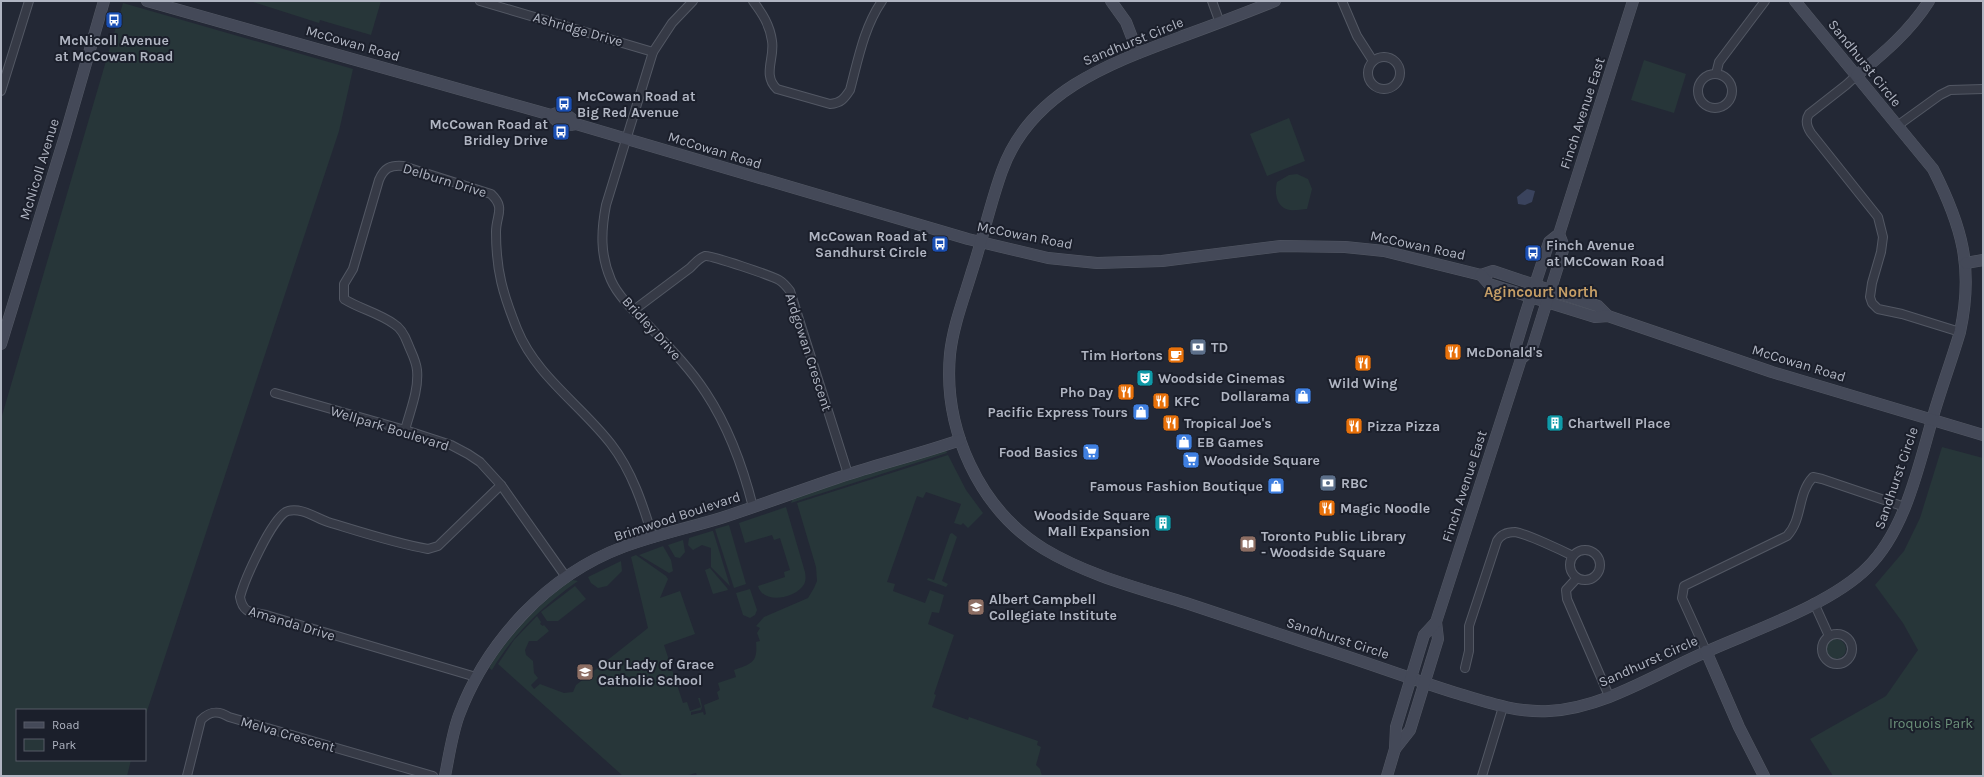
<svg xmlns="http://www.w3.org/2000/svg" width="1984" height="777" viewBox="0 0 1984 777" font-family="Karla,sans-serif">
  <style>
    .green { fill: #273639 }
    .water { fill: #3a435d }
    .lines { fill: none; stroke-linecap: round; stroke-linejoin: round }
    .street-casing { stroke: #535864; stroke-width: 10 }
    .secondary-casing { stroke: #535864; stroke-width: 12 }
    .street { stroke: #363a46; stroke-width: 8 }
    .secondary { stroke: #444958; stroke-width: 11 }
    .labels { text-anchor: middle; stroke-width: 4; stroke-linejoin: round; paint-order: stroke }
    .street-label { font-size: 14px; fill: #b0b5c2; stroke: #1b1f2b }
    .poi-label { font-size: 14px; font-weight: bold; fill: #b0b5c2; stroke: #1b1f2b; text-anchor: start }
    .park-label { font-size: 14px; fill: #6b9079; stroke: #1b1f2b }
    .neighbourhood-label { font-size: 15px; font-weight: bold; fill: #c69f67; stroke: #1b1f2b }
  </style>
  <rect width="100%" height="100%" fill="#232835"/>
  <!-- green -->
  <g class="green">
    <polygon points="250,1 381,1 371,35 320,20 319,23"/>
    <polygon points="123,3 353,69 339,131 145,717 145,710 17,710 17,760 131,760 127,776 1,776 1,419"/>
    <polygon points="1644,60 1686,74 1674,113 1631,100"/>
    <polygon points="1289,118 1305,161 1267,176 1250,134"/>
    <path d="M1297,174L1308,179L1312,189L1307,209C1302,209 1295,211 1290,210C1277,208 1274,194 1277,182L1289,175Z"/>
    <polygon points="1942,447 1983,458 1983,776 1833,776 1810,739 1886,696 1918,650 1903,623 1875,585 1904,551 1920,518"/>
    <polygon points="946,449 947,453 791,503 793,498"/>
    <path d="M948,455L966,490L983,513L968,528L963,523L961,525L954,523L961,504L926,492L923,498L917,496L887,582L895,584L893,591L925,603L930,590L944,595L939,613L932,612L928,624L954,635L934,694L936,695L932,707L968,720L969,717L1038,741L1037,745L1041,747L1036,765L1040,769L1042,776H697L696,773L685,776H623L498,664L514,640L537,616L541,622L540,624L543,626L544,625L549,631L537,641H529L525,650L526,655L533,661L534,673L538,678L531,685L534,689L540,684L564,693L573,692L576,685L648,628L631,557L636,555L666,576L668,579L660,598L680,591L695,634L664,645L683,703L687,702L690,711L701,707L698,698H700L702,707L701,710L691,712V715L703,712L704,715L706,714L704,705L719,699L717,692L720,690L718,683L736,677L734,670C752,664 758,662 756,642L760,641L757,633L760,628L756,626L764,617L808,598L814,588L817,581L816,567L797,503Z"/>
    <path d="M786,507L805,572C806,578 806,583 802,587C792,599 763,604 758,586L785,577L784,572L790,570L780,538L774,540L772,535L745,543L739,523Z"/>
    <polygon points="729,525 746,584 734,588 715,529"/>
    <polygon points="712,531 713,531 730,586 711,567 711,548 702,545 693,550 688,545 689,538"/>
    <polygon points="952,533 957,537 942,581 948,584 946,587 927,580 928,578 934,580 950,534"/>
    <polygon points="683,540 685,552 680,558 675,557 668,545"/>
    <polygon points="663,546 671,560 673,571 669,573 639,555"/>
    <polygon points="621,561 622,571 607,586 598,588 591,583 588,577"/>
    <polygon points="710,568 727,588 728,590 713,594 705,570"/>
    <path d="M573,580L578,581C544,605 514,633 492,670L489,668C506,639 528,616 553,594C559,589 566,582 573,580Z"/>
    <polygon points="575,586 586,599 558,621 547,621 541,612"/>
    <polygon points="750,589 757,610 755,615 750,618 743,615 736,593"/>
    <circle cx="1836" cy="649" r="10"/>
  </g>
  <!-- water -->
  <polygon class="water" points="1527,189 1535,191 1532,202 1525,205 1518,204 1517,197"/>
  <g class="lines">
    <!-- street casing -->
    <g class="street-casing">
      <g id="street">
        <polyline points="480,1 653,52"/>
        <path d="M693,1L672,23L653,52L606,205C601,231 600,255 611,280C618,296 634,311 647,324C668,346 690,368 706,393C729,428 743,467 753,507"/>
        <path d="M753,1C762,13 770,25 772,41C775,58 762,75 777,89L830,104C841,103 844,99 850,90C858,60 864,27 882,1"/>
        <polyline points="1212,1 1220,23"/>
        <polyline points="1342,1 1357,36 1373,61"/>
        <circle cx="1384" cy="73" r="16"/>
        <circle cx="1715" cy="91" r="17"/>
        <polyline points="1716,74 1719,62 1765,1"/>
        <path d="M1857,75L1846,85L1809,114C1805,120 1807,127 1811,133L1878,217L1883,237L1881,252L1872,283L1870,297L1872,303L1878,309L1902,314L1960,332"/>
        <polyline points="1,91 29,1"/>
        <polyline points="1897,126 1940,95 1950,90 1983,89"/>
        <path d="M634,310L690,268C695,263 699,258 705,256C711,255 772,276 779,280C784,283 787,287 790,291L848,474"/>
        <polyline points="275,393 405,430 451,445 468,454 480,462 501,485 566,577"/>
        <path d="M405,430C410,411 419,390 417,370C416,360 411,352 408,344C405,336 401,328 394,324C379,313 360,309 344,299V284L353,269L379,180C384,168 390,165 403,166L491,194C506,208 496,215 496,232C496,271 503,294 517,329C536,376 581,405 611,444C632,471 643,505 653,538"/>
        <circle cx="1585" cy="565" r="15"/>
        <polyline points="1577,578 1566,590 1567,599 1609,696"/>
        <polyline points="1814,603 1829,636"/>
        <circle cx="1837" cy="649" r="15"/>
        <path d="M1706,651L1682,598L1684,586L1787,536C1803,519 1797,494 1813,477L1822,479L1905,507"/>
        <path d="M1465,668L1469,651V626L1497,541C1501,534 1507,532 1515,532C1527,534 1561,550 1573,556"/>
        <path d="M476,677L266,615C252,612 243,614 240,597C244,581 273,515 288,511C301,507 316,518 328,522C361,532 394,543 428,549L438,546L501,485"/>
        <path d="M187,776L201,720C210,711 218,710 229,717L433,776"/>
        <polyline points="1482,776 1503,707"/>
      </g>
    </g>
    <!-- secondary casing -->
    <g class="secondary-casing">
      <g id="secondary">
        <path d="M147,1L551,115C559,125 564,126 576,124L968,239L1048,258L1097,263L1162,261L1281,246L1345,247L1384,251L1481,275L1493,271L1598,306L1608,316"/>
        <polyline points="1111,1 1126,22 1138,53"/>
        <path d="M1275,1C1245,13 1216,24 1186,35C1113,62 1031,90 1002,171C990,204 983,238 972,271C964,298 953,326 950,354C943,429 979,509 1044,549C1087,575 1138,588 1186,603C1228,617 1270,631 1312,645C1360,660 1408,678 1456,693C1486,702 1517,713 1549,711C1605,708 1657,673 1708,651C1755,630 1831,604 1867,568C1906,530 1919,464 1934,413C1942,386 1952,359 1960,332C1974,268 1962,226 1933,169L1795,1"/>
        <path d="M1857,75C1884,53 1910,31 1929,1"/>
        <path d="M551,115C563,110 570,115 576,124"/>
        <polyline points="1966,263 1983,260"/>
        <polyline points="1481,275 1489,284 1595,317 1608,316 1772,372 1983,435"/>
        <polyline points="1,344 65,136 104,1"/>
        <polyline points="1521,359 1516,345 1526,312 1549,242 1559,234 1633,1"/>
        <polyline points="1706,651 1739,727 1764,776"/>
        <polyline points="1395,749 1410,730 1438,639 1436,622"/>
        <path d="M445,776C449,756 452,734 459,715C487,641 548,575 623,547C655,535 688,528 721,518C764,504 806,488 849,474C886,462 923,453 960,440"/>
        <polyline points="1387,776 1395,749 1396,727 1424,635 1436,622 1521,359 1532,349 1564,247 1559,234"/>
      </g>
    </g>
    <!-- street -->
    <use href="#street" class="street"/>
    <!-- secondary -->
    <use href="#secondary" class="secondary"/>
  </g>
  <!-- icons -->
  <defs>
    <g id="bus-square" transform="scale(0.9)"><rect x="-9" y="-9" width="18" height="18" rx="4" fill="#1a4fb4" stroke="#1b1f2b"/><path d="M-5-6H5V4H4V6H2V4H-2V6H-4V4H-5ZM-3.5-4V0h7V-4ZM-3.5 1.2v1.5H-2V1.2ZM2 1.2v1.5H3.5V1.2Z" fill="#fff"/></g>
    <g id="bank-square" transform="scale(0.9)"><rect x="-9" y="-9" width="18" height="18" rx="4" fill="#5c6f8a" stroke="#1b1f2b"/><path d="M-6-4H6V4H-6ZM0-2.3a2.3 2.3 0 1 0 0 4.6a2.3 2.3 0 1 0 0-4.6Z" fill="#fff"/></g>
    <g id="restaurant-square" transform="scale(0.9)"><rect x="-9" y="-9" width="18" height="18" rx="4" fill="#e8710a" stroke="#1b1f2b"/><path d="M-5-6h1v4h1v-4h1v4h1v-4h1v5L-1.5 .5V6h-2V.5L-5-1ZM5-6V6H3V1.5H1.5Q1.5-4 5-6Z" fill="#fff"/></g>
    <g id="cafe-square" transform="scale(0.9)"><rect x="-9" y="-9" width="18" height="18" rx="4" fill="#e8710a" stroke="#1b1f2b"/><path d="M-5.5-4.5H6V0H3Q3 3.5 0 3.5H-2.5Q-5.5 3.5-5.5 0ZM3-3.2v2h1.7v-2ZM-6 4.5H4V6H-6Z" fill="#fff"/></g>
    <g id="theatre-square" transform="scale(0.9)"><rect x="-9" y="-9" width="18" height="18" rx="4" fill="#0f9aa8" stroke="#1b1f2b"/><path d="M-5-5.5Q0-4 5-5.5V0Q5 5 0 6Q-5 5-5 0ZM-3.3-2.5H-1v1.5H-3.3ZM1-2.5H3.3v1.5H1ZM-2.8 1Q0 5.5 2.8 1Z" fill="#fff"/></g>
    <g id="shop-square" transform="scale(0.9)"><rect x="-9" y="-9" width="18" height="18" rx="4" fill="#3f7fe0" stroke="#1b1f2b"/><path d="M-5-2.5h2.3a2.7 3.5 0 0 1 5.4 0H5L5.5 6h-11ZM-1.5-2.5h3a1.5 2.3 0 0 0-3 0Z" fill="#fff"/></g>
    <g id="building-square" transform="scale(0.9)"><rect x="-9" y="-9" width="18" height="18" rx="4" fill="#0f9aa8" stroke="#1b1f2b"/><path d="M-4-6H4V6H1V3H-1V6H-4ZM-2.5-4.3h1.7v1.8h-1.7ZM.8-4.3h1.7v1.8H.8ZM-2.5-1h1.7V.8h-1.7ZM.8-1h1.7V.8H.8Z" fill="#fff"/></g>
    <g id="supermarket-square" transform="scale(0.9)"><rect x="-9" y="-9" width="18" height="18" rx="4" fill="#3f7fe0" stroke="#1b1f2b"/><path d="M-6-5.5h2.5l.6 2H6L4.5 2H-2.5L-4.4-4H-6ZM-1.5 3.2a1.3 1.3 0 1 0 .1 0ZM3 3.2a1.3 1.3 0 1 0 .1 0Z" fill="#fff"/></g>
    <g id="library-square" transform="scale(0.9)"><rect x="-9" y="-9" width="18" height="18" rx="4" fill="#8d6e63" stroke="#1b1f2b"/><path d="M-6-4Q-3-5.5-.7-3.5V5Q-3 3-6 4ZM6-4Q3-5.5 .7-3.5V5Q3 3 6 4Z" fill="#fff"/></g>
    <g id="school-square" transform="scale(0.9)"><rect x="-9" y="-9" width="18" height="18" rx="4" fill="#8d6e63" stroke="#1b1f2b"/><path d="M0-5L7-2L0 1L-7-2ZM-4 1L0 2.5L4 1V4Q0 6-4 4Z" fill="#fff"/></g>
  </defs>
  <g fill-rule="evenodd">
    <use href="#bus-square" x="114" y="20"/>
    <use href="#bus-square" x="564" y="104"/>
    <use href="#bus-square" x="561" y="132"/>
    <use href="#bus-square" x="940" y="244"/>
    <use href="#bus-square" x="1533" y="253"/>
    <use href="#bank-square" x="1198" y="347"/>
    <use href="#restaurant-square" x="1453" y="352"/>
    <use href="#cafe-square" x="1176" y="355"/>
    <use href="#restaurant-square" x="1363" y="363"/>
    <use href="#theatre-square" x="1145" y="378"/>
    <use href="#restaurant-square" x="1126" y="392"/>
    <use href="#shop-square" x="1303" y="396"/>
    <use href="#restaurant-square" x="1161" y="401"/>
    <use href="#shop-square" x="1141" y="412"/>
    <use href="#restaurant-square" x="1171" y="423"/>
    <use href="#building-square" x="1555" y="423"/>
    <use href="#restaurant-square" x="1354" y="426"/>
    <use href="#shop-square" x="1184" y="442"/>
    <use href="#supermarket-square" x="1091" y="452"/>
    <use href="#supermarket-square" x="1191" y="460"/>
    <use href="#bank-square" x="1328" y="483"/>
    <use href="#shop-square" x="1276" y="486"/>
    <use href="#restaurant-square" x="1327" y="508"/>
    <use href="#building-square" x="1163" y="523"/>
    <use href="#library-square" x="1248" y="544"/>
    <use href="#school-square" x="976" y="607"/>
    <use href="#school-square" x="585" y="672"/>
  </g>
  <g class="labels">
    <!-- street labels -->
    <g class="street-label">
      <text transform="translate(578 29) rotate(16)" y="5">Ashridge Drive</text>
      <text transform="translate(1133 41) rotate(-22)" y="5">Sandhurst Circle</text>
      <text transform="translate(353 43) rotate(16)" y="5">McCowan Road</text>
      <text transform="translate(1865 63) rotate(51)" y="5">Sandhurst Circle</text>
      <text transform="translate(1582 113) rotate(-72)" y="5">Finch Avenue East</text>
      <text transform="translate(715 150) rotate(17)" y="5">McCowan Road</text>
      <text transform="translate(39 169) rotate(-73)" y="5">McNicoll Avenue</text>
      <text transform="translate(445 180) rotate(17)" y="5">Delburn Drive</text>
      <text transform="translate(1025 235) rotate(11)" y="5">McCowan Road</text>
      <text transform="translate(1418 245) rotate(12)" y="5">McCowan Road</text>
      <text transform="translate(652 328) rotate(48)" y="5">Bridley Drive</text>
      <text transform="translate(809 352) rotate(72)" y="5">Ardgowan Crescent</text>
      <text transform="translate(1799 363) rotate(17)" y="5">McCowan Road</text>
      <text transform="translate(390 428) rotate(17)" y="5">Wellpark Boulevard</text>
      <text transform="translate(1896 478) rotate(-71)" y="5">Sandhurst Circle</text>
      <text transform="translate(1464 486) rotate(-72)" y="5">Finch Avenue East</text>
      <text transform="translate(677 516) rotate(-18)" y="5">Brimwood Boulevard</text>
      <text transform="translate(292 623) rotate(17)" y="5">Amanda Drive</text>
      <text transform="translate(1338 638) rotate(18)" y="5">Sandhurst Circle</text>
      <text transform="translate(1648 661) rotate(-24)" y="5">Sandhurst Circle</text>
      <text transform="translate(288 734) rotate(16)" y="5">Melva Crescent</text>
    </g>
    <!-- poi labels -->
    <g class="poi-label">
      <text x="114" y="45" text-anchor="middle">McNicoll Avenue<tspan x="114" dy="16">at McCowan Road</tspan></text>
      <text x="577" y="101">McCowan Road at<tspan x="577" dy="16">Big Red Avenue</tspan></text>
      <text x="548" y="129" text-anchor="end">McCowan Road at<tspan x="548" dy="16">Bridley Drive</tspan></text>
      <text x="927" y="241" text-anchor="end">McCowan Road at<tspan x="927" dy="16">Sandhurst Circle</tspan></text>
      <text x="1546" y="250">Finch Avenue<tspan x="1546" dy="16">at McCowan Road</tspan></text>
      <text x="1211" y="352">TD</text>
      <text x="1466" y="357">McDonald's</text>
      <text x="1163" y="360" text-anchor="end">Tim Hortons</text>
      <text x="1158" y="383">Woodside Cinemas</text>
      <text x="1363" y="388" text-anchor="middle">Wild Wing</text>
      <text x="1113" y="397" text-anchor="end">Pho Day</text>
      <text x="1290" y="401" text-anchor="end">Dollarama</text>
      <text x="1174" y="406">KFC</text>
      <text x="1128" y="417" text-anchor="end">Pacific Express Tours</text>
      <text x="1184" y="428">Tropical Joe's</text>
      <text x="1568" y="428">Chartwell Place</text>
      <text x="1367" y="431">Pizza Pizza</text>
      <text x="1197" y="447">EB Games</text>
      <text x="1078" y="457" text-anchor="end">Food Basics</text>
      <text x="1204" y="465">Woodside Square</text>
      <text x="1341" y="488">RBC</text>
      <text x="1263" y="491" text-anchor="end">Famous Fashion Boutique</text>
      <text x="1340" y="513">Magic Noodle</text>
      <text x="1150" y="520" text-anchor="end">Woodside Square<tspan x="1150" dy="16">Mall Expansion</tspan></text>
      <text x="1261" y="541">Toronto Public Library<tspan x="1261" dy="16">- Woodside Square</tspan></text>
      <text x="989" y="604">Albert Campbell<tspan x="989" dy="16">Collegiate Institute</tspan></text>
      <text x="598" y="669">Our Lady of Grace<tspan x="598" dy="16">Catholic School</tspan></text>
    </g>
    <!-- park labels -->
    <g class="park-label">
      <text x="1931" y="728">Iroquois Park</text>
    </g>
    <!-- neighbourhood labels -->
    <g class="neighbourhood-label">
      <text x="1541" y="297">Agincourt North</text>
    </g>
  </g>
  <!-- border -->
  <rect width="1984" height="777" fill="none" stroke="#b0b5c2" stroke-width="4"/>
  <!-- legend -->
  <rect x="16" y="709" width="130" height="52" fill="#1b1f2b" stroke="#575b67"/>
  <rect x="24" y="722" width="20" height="6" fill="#444958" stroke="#575b67"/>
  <text x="52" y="729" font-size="12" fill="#b0b5c2">Road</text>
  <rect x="24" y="739" width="20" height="12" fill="#273639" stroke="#575b67"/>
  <text x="52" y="749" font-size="12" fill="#b0b5c2">Park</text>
</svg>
